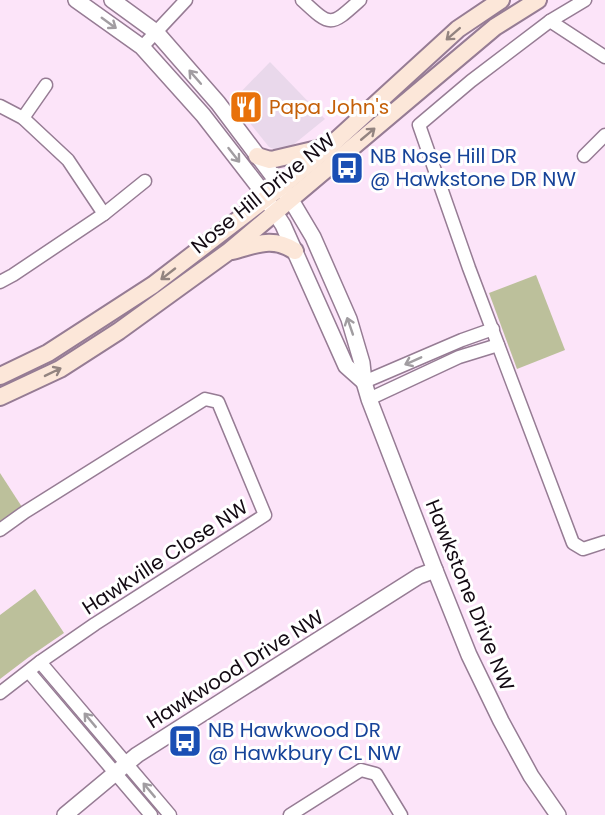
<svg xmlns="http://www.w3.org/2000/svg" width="605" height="815" viewBox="0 0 605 815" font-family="Poppins,sans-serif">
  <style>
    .commercial { fill: #e9d8eb }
    .green { fill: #bcc09b }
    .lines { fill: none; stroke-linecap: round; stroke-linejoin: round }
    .minor-casing { stroke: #967c94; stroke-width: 15 }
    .tertiary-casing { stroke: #967c94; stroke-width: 18 }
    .secondary-casing { stroke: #967c94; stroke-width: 20 }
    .minor { stroke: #fff; stroke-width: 12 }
    .tertiary { stroke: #fff; stroke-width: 15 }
    .secondary { stroke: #fce7d9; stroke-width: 16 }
    .oneway { stroke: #a19da1 }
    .oneway2 { stroke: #938480 }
    .labels { text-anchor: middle; stroke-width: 6; stroke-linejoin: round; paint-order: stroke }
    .food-label { font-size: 20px; fill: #c56008; stroke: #fff; text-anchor: start }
    .transit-label { font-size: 20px; fill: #164399; stroke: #fff; text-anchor: start }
    .street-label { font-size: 20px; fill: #130a13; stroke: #fff }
  </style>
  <rect width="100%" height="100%" fill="#fce4f9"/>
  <!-- commercial -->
  <polygon class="commercial" points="270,62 325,119 288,149 278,151 269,147 232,101"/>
  <!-- green -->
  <g class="green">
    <polygon points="536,275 565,350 517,369 489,293"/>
    <polygon points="0,473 22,507 0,522"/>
    <polygon points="35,589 64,633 29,657 0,679 0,615"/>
  </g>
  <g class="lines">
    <!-- minor casing -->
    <g class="minor-casing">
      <g id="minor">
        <path d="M302,0C331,27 330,27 360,0"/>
        <polyline points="550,21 585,0"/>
        <polyline points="142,47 186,0"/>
        <polyline points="605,57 550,21 471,81 419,125 469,268 573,543 583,549 605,542"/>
        <polyline points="0,106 23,118 68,160 104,214 13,275 0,282"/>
        <polyline points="23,118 46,85"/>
        <polyline points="584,156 605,135"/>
        <polyline points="104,214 145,181"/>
        <polyline points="364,382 462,340 493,329"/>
        <polyline points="369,399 459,357 498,345"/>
        <polyline points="0,530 25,512 205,399 218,402 265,515 95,624 40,662 0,693"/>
        <polyline points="40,662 170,815"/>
        <polyline points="29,672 151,815"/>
        <polyline points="290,815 361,770 376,774 401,815"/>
      </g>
    </g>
    <!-- tertiary casing -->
    <g class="tertiary-casing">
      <g id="tertiary">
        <polyline points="76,0 142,47 203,115 258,186 283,225 346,366 364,382"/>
        <polyline points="112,0 156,32 218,103 291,200 313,237 349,319 362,363 364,382 369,399 435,570 469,655 501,721 531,776 558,815"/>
        <polyline points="65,815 137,755 419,576 435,570"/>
      </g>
    </g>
    <!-- secondary casing -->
    <g class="secondary-casing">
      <g id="secondary">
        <polyline points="257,156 270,160 275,159 326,147"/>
        <path d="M232,251C256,245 272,236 295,251"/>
        <polyline points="0,376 48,353 153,285 281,187 330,146 458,29 501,0"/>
        <polyline points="0,397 60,369 119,331 228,252 495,27 538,0"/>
      </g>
    </g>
    <!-- minor -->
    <use href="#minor" class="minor"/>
    <!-- tertiary -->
    <use href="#tertiary" class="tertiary"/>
    <!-- secondary -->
    <use href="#secondary" class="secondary"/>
  </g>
  <!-- one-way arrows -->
  <defs><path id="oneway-shaft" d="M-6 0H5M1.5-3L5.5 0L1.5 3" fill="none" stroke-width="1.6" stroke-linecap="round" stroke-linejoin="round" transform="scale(1.5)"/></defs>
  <g class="oneway">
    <use href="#oneway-shaft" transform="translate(109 23) rotate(36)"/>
    <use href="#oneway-shaft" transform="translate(195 77) rotate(-131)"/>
    <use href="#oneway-shaft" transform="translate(234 155) rotate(52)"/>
    <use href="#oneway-shaft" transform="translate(350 326) rotate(-109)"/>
    <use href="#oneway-shaft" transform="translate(413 361) rotate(156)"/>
    <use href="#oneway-shaft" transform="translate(90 720) rotate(-130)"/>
    <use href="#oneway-shaft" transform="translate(149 790) rotate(-130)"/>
  </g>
  <g class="oneway2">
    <use href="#oneway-shaft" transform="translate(453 34) rotate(139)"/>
    <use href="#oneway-shaft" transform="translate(368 134) rotate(-40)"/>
    <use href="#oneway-shaft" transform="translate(168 274) rotate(142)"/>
    <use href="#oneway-shaft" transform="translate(53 372) rotate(-26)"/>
  </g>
  <!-- icons -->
  <defs>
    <g id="restaurant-square" transform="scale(1.725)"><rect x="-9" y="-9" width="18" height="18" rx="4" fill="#e8710a" stroke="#fff"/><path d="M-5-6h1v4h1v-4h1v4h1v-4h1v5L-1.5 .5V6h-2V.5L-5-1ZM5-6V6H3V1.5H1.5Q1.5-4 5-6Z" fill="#fff"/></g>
    <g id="bus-square" transform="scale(1.725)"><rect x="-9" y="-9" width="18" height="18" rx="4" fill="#1a4fb4" stroke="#fff"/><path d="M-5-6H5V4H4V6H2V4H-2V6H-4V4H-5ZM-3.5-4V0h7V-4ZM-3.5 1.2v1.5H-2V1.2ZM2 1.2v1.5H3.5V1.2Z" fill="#fff"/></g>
  </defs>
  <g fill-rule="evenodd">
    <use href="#restaurant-square" x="246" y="107"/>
    <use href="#bus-square" x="347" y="168"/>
    <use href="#bus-square" x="185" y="741"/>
  </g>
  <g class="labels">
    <!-- food labels -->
    <g class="food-label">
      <text x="269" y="114">Papa John's</text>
    </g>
    <!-- transit labels -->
    <g class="transit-label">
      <text x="370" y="163">NB Nose Hill DR<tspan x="370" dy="23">@ Hawkstone DR NW</tspan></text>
      <text x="208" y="737">NB Hawkwood DR<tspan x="208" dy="23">@ Hawkbury CL NW</tspan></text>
    </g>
    <!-- street labels -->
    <g class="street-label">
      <text transform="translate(263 193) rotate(-39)" y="7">Nose Hill Drive NW</text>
      <text transform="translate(165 557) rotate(-33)" y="7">Hawkville Close NW</text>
      <text transform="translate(470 595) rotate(68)" y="7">Hawkstone Drive NW</text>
      <text transform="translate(235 669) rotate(-32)" y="7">Hawkwood Drive NW</text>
    </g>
  </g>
</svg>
